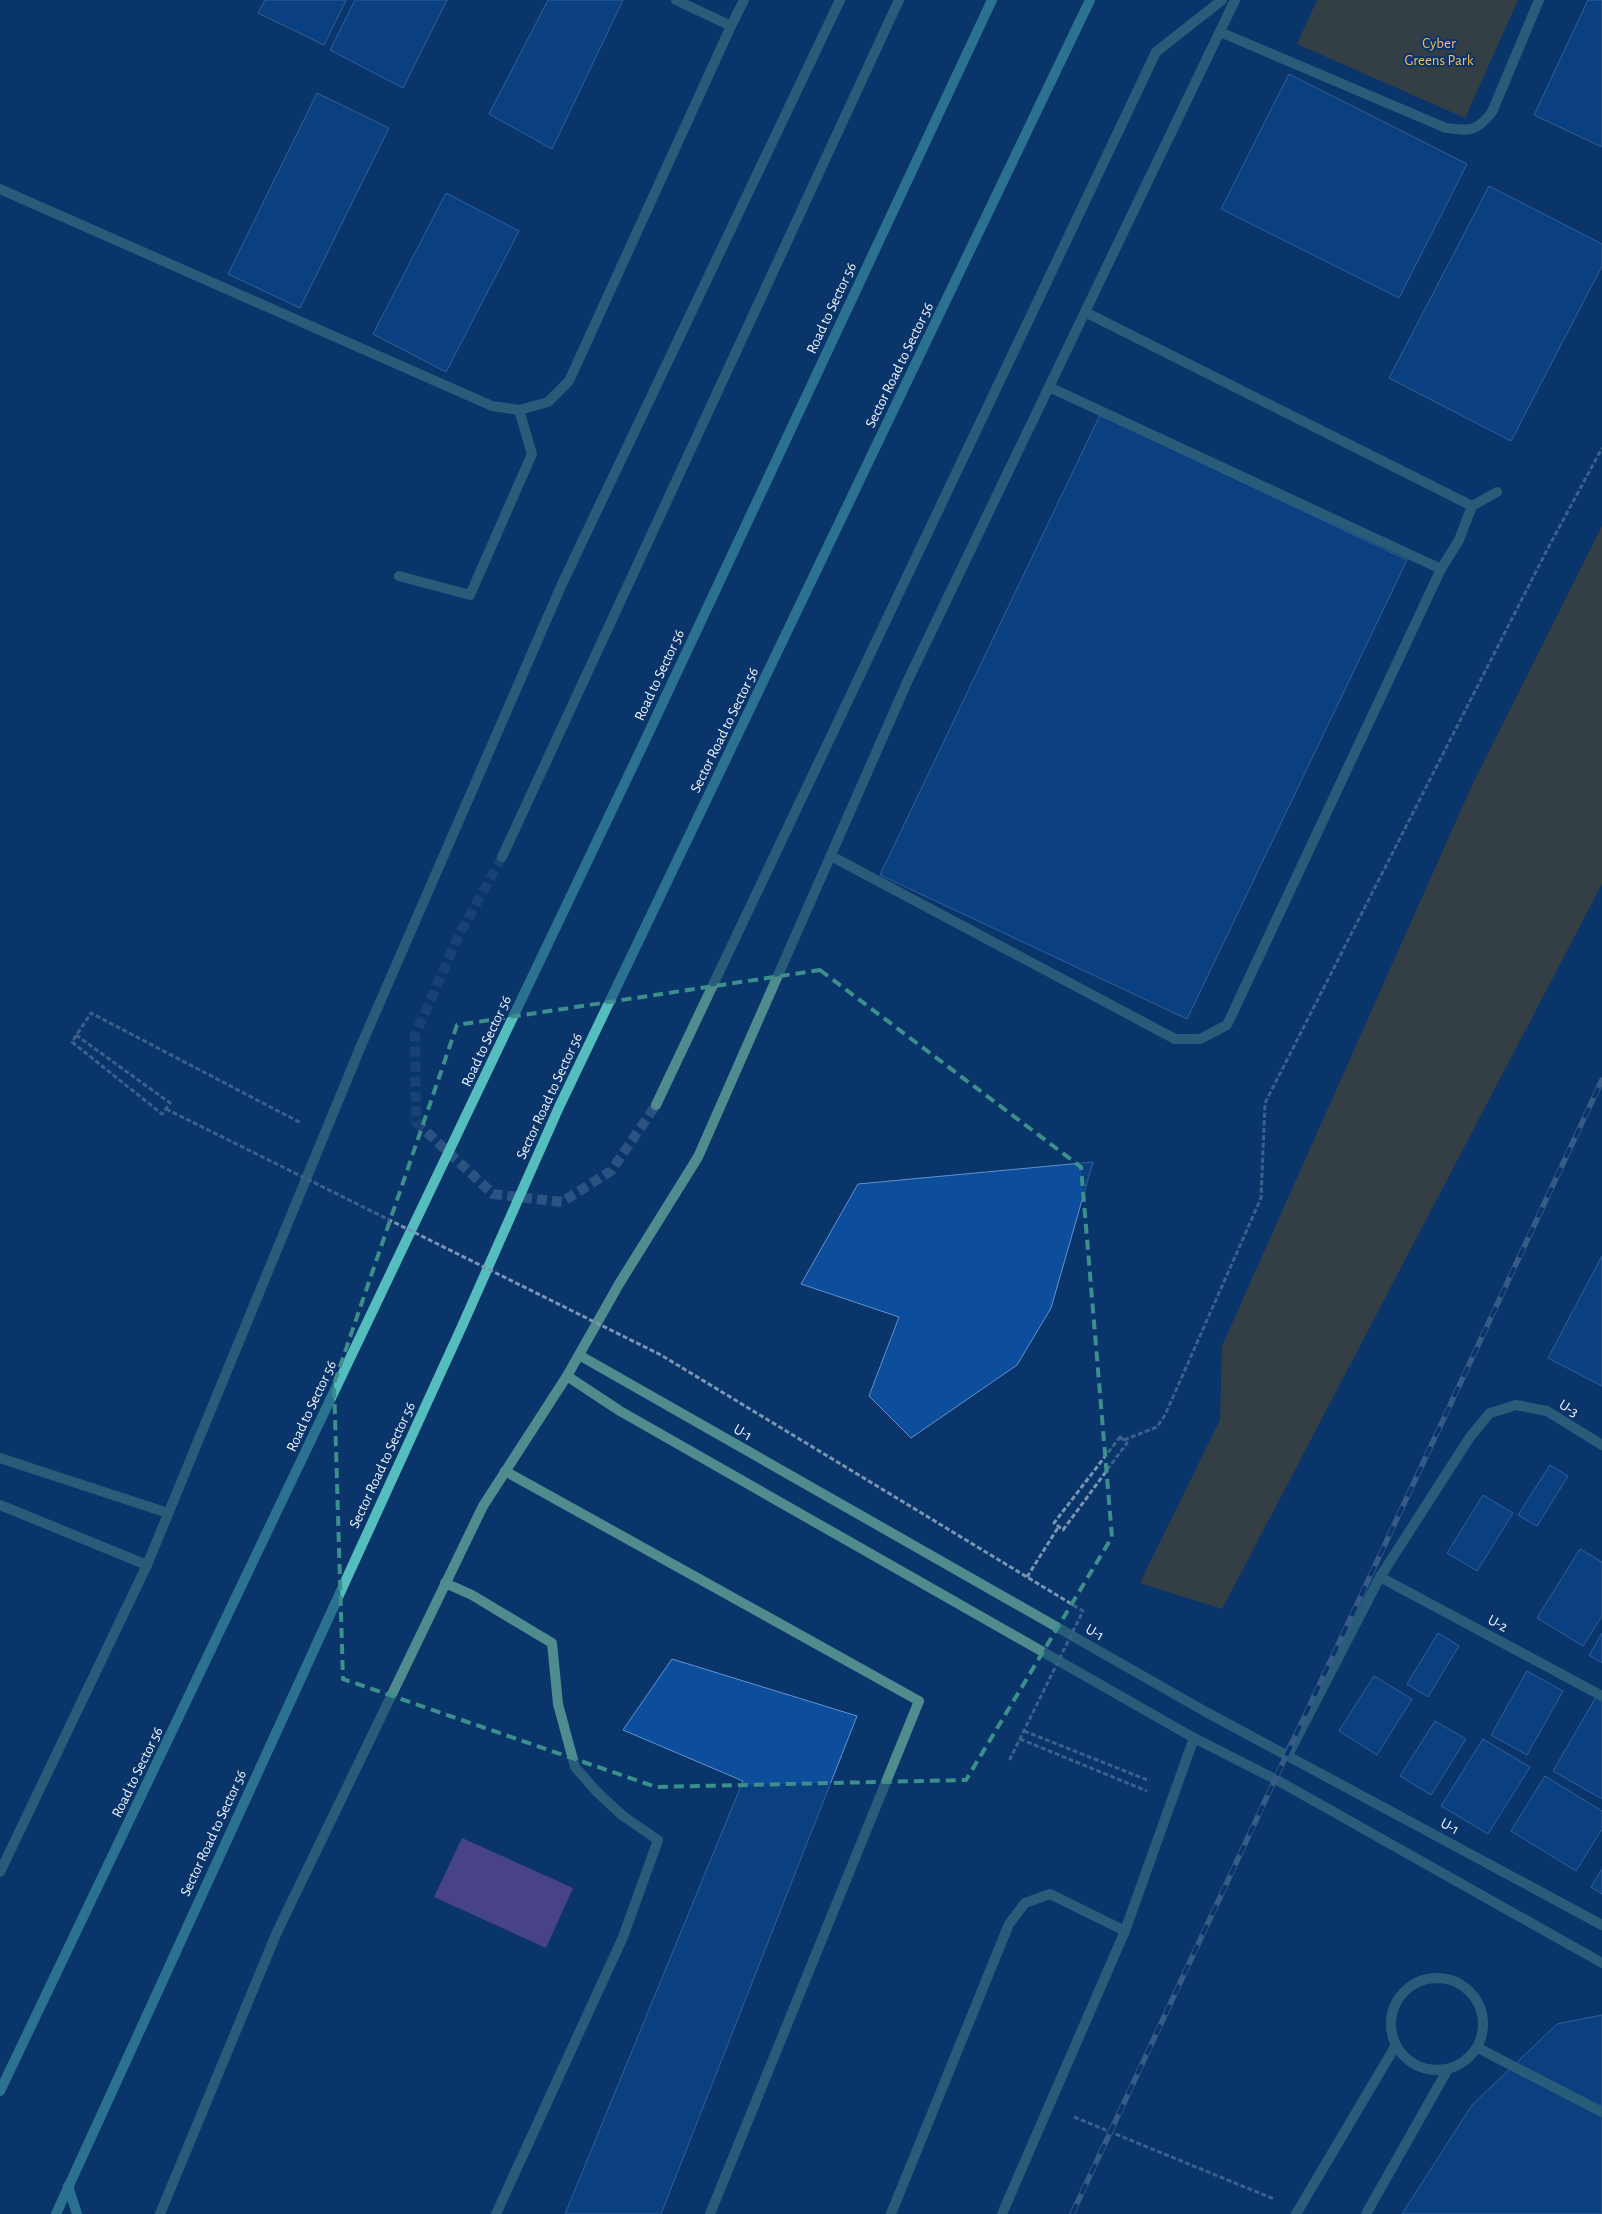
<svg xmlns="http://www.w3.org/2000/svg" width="1602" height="2214" viewBox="0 0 1602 2214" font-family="'Alegreya Sans',sans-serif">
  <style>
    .green { fill: #694b1a }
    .water { fill: #9255a9 }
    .building { fill: #0c4e9b; stroke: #6592cf }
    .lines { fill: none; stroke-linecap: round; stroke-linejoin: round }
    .tertiary-tunnel { stroke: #2b5280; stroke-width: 10; stroke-dasharray: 10 5; stroke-linecap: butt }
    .path { stroke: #7b94b2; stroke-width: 3; stroke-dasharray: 5 2.5; stroke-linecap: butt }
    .service { stroke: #508c8d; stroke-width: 10 }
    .minor { stroke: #508c8d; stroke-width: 10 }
    .tertiary { stroke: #508c8d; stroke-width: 10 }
    .secondary { stroke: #56bdbe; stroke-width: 10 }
    .rail-casing { stroke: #708bab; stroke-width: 5.5 }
    .rail { stroke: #09356a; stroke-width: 4; stroke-dasharray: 11; stroke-linecap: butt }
    .path-bridge { stroke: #7b94b2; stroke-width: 3; stroke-dasharray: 5 2.5; stroke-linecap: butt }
    .marked { fill: none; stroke: #3c8f8a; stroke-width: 4; stroke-dasharray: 10 6; stroke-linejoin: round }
    .labels { text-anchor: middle; stroke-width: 4; stroke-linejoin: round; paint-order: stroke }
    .park-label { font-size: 15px; fill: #f8b956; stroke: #09356a }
    .street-label { font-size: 15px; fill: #eef3fa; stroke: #09356a }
  </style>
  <rect width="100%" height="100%" fill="#09356a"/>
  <!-- green -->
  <g class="green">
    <polygon points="1317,0 1518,0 1465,118 1297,44"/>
    <polygon points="1602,526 1602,884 1222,1609 1140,1583 1220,1420 1222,1346 1473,783"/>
  </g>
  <!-- water -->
  <polygon class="water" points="462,1838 573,1888 546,1948 434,1897"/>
  <!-- building -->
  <g class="building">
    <polygon points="265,0 346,0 324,45 258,13"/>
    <polygon points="355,0 447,0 403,88 330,50"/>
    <polygon points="548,0 623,0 552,149 489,114"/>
    <polygon points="1588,0 1602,0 1602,147 1534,115"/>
    <polygon points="1289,74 1467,164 1399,298 1221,209"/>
    <polygon points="317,93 389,128 300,308 228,274"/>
    <polygon points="1489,186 1602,244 1602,266 1511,441 1389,378"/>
    <polygon points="446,193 519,231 446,372 373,334"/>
    <polygon points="1100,415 1407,560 1187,1019 880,875"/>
    <polygon points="1093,1162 1051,1308 1017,1365 911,1438 869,1396 899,1317 801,1284 858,1184"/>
    <polygon points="1602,1256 1602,1386 1548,1358"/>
    <polygon points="1550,1465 1568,1476 1537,1526 1518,1515"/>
    <polygon points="1483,1495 1513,1513 1477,1571 1447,1553"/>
    <polygon points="1580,1549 1602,1562 1602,1616 1583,1646 1537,1618"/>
    <polygon points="1438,1633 1459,1646 1428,1697 1407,1684"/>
    <polygon points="1602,1633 1602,1663 1589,1655"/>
    <polygon points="672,1659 857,1716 661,2214 565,2214 743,1781 623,1730"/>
    <polygon points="1527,1671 1563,1691 1527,1755 1491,1735"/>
    <polygon points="1374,1676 1412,1699 1377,1755 1339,1731"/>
    <polygon points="1596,1697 1602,1701 1602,1799 1553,1771"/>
    <polygon points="1435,1721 1466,1739 1431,1795 1400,1776"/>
    <polygon points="1483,1739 1530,1767 1488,1834 1441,1806"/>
    <polygon points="1545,1776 1602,1811 1602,1829 1576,1871 1511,1831"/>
    <polygon points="1602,1869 1602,1894 1591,1887"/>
    <polygon points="1602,2015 1602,2214 1402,2214 1472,2105 1557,2024"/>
  </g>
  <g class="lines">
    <!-- tertiary-tunnel -->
    <polyline class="tertiary-tunnel" points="502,857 459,935 415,1035 416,1122 493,1194 562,1202 611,1171 656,1105"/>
    <!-- path -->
    <g class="path">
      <polyline points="76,1035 170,1103 162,1114 72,1042 91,1013 301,1123"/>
      <polygon points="1120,1437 1127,1443 1063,1530 1054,1523"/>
      <polyline points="1124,1440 1157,1427 1165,1415 1261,1198 1265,1103 1548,548 1602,448"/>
      <polyline points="1027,1577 1059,1526"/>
      <polyline points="1024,1731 1150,1781"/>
      <polyline points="1020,1739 1147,1791"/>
      <polyline points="1074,2117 1274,2199"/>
    </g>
    <!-- service -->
    <g class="service">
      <polyline points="676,0 731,26 744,0"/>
      <path d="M1220,32L1446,128C1471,131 1476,132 1492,112L1539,0"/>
      <polyline points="0,189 492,406 519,410 548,402 569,381 731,26"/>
      <polyline points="1085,312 1472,506"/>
      <polyline points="1441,569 1459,540 1472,506 1497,492"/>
      <polyline points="399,576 470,595 532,454 519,410"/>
      <polyline points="831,856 1175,1039 1200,1039 1227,1025 1441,569 1049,387"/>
      <polyline points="0,1458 168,1513"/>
      <polyline points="0,1505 147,1565"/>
      <circle cx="1437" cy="2024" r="46"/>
      <polyline points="1478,2048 1602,2112"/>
      <polyline points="891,2214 1009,1924 1025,1903 1050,1894 1125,1931"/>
      <polyline points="1002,2214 1125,1931 1194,1738"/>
      <polyline points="1296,2214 1396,2045"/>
      <polyline points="1366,2214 1448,2069"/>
    </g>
    <!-- minor -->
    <g class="minor">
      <polyline points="579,1355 1206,1712 1602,1925"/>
      <polyline points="567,1376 620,1411 1194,1738 1275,1779 1602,1963"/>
      <polyline points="505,1471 919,1701 710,2214"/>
      <polyline points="1380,1577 1602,1696"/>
      <polyline points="445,1583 472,1595 552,1643 558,1704 575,1767 597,1792 623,1816 658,1840 623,1937 496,2214"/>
      <polyline points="1288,1755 1380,1577 1470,1437 1490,1413 1516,1405 1547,1411 1602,1445"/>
    </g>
    <!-- tertiary -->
    <g class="tertiary">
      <polyline points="502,857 899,0"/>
      <polyline points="656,1105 1156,52 1222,0"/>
      <polyline points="0,1872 147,1565 360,1048 562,584 840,0"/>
      <polyline points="160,2214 277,1932 483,1506 567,1376 619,1284 698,1157 908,680 1235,0"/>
    </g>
    <!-- secondary -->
    <g class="secondary">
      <polyline points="0,2091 642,747 992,0"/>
      <polyline points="68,2186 77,2214"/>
      <polyline points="56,2214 463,1324 559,1107 1090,0"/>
    </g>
    <!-- rail casing -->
    <g class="rail-casing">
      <polyline id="rail" points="1072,2214 1602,1080"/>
    </g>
    <!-- rail -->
    <use href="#rail" class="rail"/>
    <!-- path-bridge -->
    <polyline class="path-bridge" points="166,1109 661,1355 1083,1611 1009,1761"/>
  </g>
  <!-- marked area -->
  <path d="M0 0H1602V2214H0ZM820,970L1081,1167L1112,1537L966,1780L656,1787L343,1679L334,1384L457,1025Z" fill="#09356a" fill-opacity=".55" fill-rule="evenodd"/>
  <path class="marked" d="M820,970L1081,1167L1112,1537L966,1780L656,1787L343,1679L334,1384L457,1025Z"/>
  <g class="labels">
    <!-- park labels -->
    <g class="park-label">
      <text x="1439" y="48">Cyber<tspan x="1439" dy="17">Greens Park</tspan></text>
    </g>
    <!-- street labels -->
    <g class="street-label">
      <text transform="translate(831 308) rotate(-65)" y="5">Road to Sector 56</text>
      <text transform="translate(899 365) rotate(-64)" y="5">Sector Road to Sector 56</text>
      <text transform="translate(659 675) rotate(-65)" y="5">Road to Sector 56</text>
      <text transform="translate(724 730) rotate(-64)" y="5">Sector Road to Sector 56</text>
      <text transform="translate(486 1041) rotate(-65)" y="5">Road to Sector 56</text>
      <text transform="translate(549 1096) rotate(-65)" y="5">Sector Road to Sector 56</text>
      <text transform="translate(311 1406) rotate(-65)" y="5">Road to Sector 56</text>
      <text transform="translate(1569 1408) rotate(32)" y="5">U-3</text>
      <text transform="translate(743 1432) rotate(30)" y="5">U-1</text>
      <text transform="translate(382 1465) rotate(-65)" y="5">Sector Road to Sector 56</text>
      <text transform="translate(1498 1623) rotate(28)" y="5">U-2</text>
      <text transform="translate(1095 1632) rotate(30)" y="5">U-1</text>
      <text transform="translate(137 1772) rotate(-64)" y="5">Road to Sector 56</text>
      <text transform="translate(1450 1826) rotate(28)" y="5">U-1</text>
      <text transform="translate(213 1833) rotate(-65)" y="5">Sector Road to Sector 56</text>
    </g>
  </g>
</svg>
